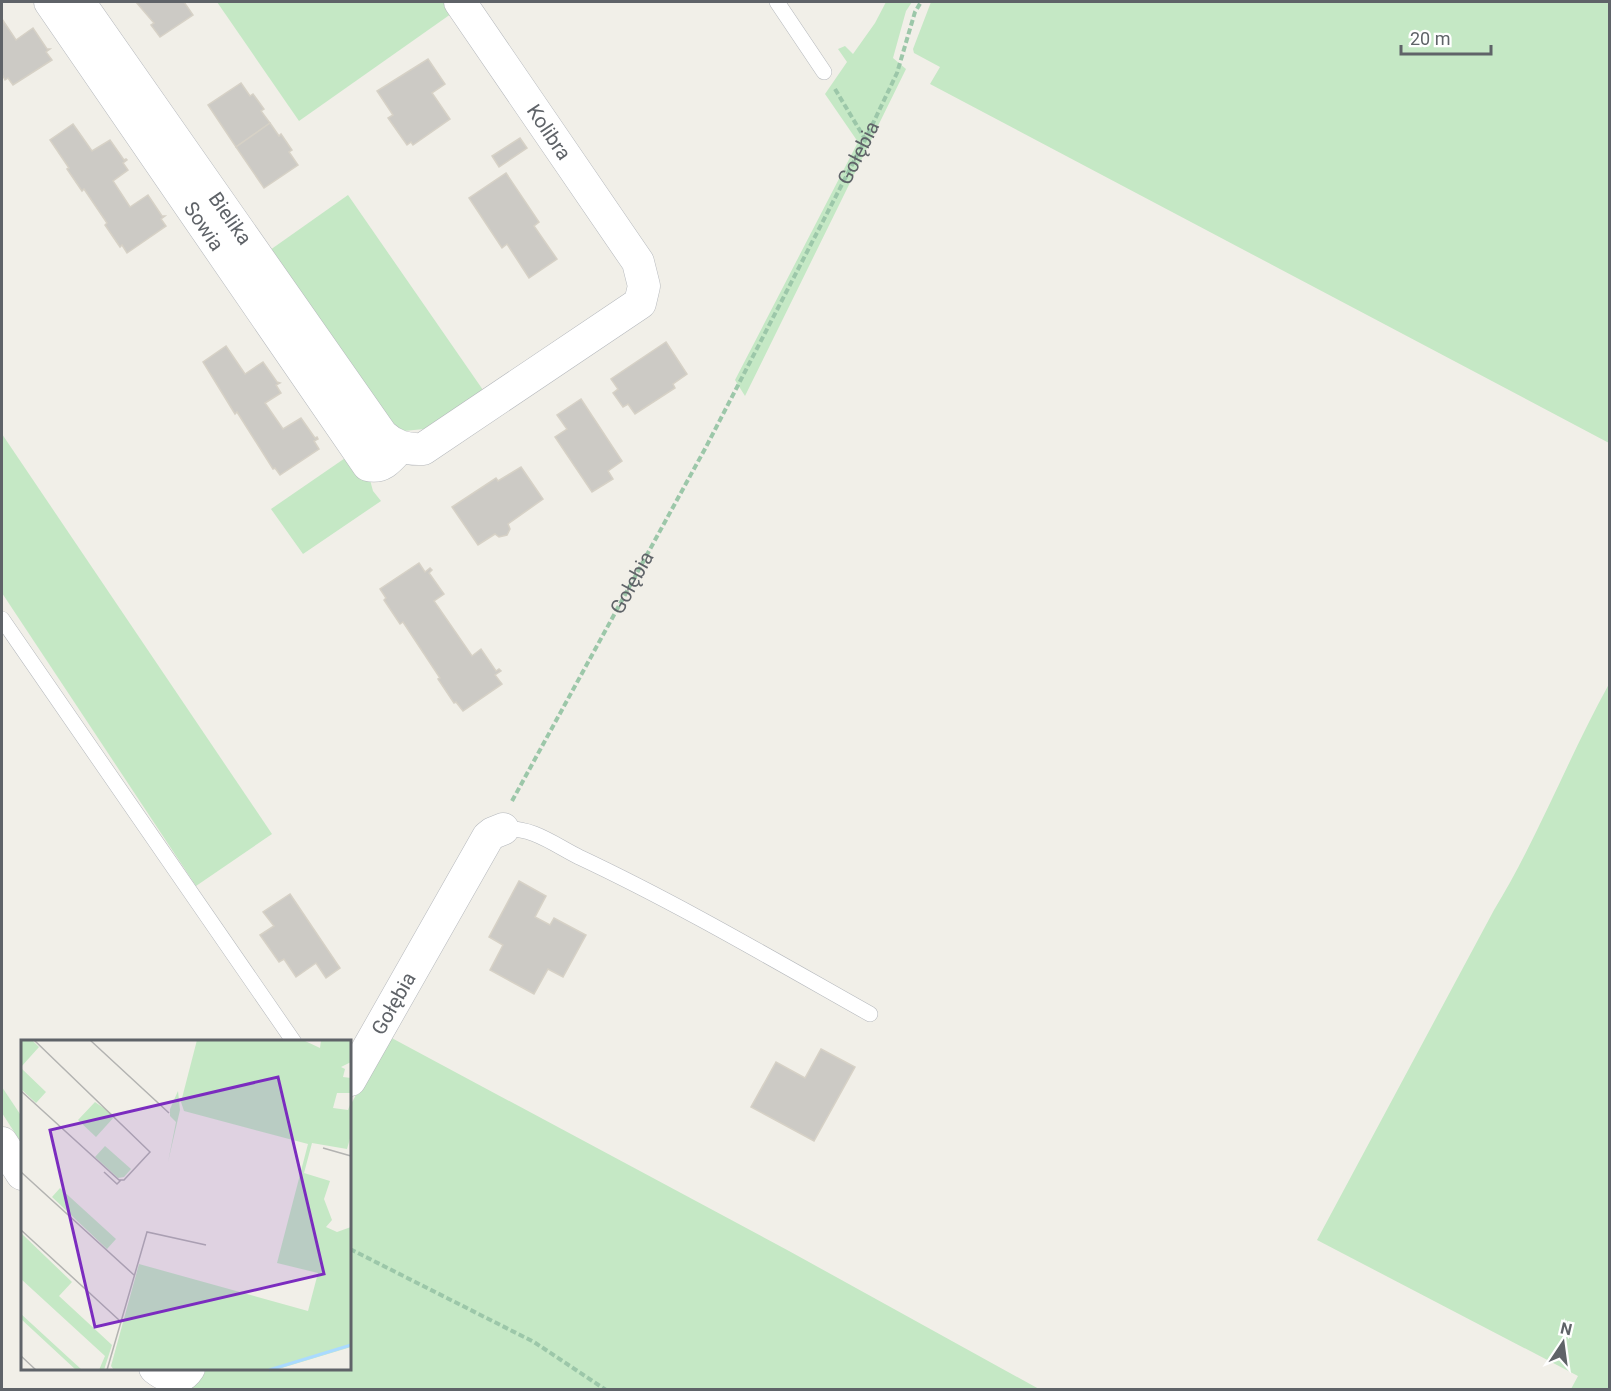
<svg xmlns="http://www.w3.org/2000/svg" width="1611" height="1391" viewBox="0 0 1611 1391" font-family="Roboto,sans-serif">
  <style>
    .green { fill: #c5e8c5 }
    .building { fill: #cccac5; stroke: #d6d1c6; stroke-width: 1.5 }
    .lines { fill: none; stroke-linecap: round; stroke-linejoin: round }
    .lane-casing { stroke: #b5b8bc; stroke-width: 16 }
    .street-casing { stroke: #b5b8bc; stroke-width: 33 }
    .path { stroke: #9cc7a9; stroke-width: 4; stroke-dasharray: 6 3; stroke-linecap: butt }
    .lane { stroke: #fff; stroke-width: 15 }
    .street { stroke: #fff; stroke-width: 32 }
    .labels { text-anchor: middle; stroke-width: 4.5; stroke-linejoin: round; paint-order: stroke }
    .street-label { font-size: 20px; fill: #5f6368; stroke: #fff }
    .inset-river { fill: none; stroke: #aadaff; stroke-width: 3 }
    .inset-road { fill: none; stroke: #b3b3b1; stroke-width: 1.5 }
    .view { fill: #7b2cbf; fill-opacity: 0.15; stroke: #7b2cbf; stroke-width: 3 }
    .inset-edge { fill: none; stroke: #5f6368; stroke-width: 3 }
  </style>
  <rect width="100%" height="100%" fill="#f1efe8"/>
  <!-- green -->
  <g class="green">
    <polygon points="217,2 452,2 458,9 299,121"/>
    <polygon points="886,2 912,2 906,11 893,58 906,69 745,396 735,380 858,142 825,94 847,62 838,49 845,46 853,54 875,23"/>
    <polygon points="931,2 1609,2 1609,443 930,84 940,67 914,53 913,49"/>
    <polygon points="348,195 483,390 424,429 404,431 384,425 263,255"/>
    <polygon points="2,434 272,834 196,886 2,593"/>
    <polygon points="351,454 370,480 373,491 381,501 303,554 271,509"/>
    <path d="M1609,684V1389H1571L1578,1376L1317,1240L1494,910C1538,838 1568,758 1609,684Z"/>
    <polygon points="388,1036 789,1251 1039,1389 186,1390 201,1369 350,1368 350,1106"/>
    <polygon points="2,1087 22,1117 22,1144 2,1113"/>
  </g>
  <!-- building -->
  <g class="building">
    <polygon points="136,2 184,2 193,15 160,37 151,25 154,23"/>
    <polygon points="2,19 16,40 33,28 47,49 50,49 46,52 52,60 13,85 8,78 5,80 2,74"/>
    <polygon points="428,59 445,84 432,93 450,119 413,145 411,142 407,145 388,118 393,115 377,91"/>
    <polygon points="241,83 250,96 253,94 264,109 261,111 270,123 236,147 208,105"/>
    <polygon points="270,123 279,136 281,134 292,150 289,152 298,165 264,188 236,147"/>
    <polygon points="73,124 92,151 110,140 124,160 126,159 127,160 123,163 128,170 113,181 130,207 148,195 162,216 165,216 161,219 166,226 127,253 122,245 120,247 105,225 107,223 84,189 82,191 67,169 69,168 50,140"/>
    <polygon points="520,138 527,148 499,167 492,156"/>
    <polygon points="506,173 539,222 534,226 557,259 529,278 507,244 502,248 469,198"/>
    <polygon points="666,342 687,374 673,384 675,388 635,414 628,404 623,407 613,393 618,389 611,379"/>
    <polygon points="226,346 245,374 263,362 277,382 280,383 276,385 281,393 265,403 283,429 301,418 315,438 317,437 318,439 314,441 319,449 280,475 275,468 273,469 237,412 235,414 203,362"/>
    <polygon points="581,399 622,461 608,471 613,479 592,492 555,437 567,429 557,415"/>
    <polygon points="521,467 543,499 508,524 510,529 507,535 499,537 495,534 478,545 452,507 496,478 498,481"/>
    <polygon points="419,563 425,572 430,568 432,570 429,573 444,594 434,601 472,656 481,649 496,671 499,669 501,671 495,675 502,684 463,711 456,702 454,703 438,679 440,678 403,622 400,624 384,600 386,598 380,589"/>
    <polygon points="519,881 546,896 535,917 550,925 554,918 586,935 563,977 548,969 534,994 490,970 503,945 489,937"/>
    <polygon points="290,894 340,968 326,978 316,963 296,977 284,959 279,962 260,935 274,926 263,912"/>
    <polygon points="821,1049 855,1067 814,1141 751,1107 776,1062 805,1078"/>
  </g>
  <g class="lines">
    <!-- lane casing -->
    <g class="lane-casing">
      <g id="lane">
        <polyline points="777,2 824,72"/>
        <polyline points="2,619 294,1042"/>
        <path d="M503,829C531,826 555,845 579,857C679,904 774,960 870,1014"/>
      </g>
    </g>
    <!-- street casing -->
    <g class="street-casing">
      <g id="street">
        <path id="s2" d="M50,2L368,465C383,469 391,457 400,447"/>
        <path id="s3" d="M79,2L382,435C394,446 406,450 423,449L640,303L644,286L638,262L460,2"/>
        <path id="s4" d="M350,1080L488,837L493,833L503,829"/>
        <polyline points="2,1143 22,1174"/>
        <path d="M155,1368C166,1377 180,1382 189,1368"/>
      </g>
    </g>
    <!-- path -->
    <g class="path">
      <polyline points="835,89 865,139"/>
      <path id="s1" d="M512,801L706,447L865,140L897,73L915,12L921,2"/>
      <polyline points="350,1249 534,1342 606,1390"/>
    </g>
    <!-- lane -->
    <use href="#lane" class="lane"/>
    <!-- street -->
    <use href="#street" class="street"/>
  </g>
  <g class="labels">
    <!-- street labels -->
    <g class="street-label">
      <text transform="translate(549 132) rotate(56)" y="7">Kolibra</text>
      <text dy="7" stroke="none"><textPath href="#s1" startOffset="735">Gołębia</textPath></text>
      <text dy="7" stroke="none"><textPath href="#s3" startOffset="264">Bielika</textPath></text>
      <text dy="7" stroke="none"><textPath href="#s2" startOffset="272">Sowia</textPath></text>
      <text dy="7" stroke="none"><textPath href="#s1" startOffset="249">Gołębia</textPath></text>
      <text dy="7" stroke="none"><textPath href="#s4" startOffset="88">Gołębia</textPath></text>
    </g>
  </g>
  <!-- overview -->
  <g transform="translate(21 1040)">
    <rect width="330" height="330" fill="#f1efe8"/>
    <path d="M0,0H11L18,7L0,27ZM176,0H282L299,8L300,0H330V22L320,27L324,29L322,37L330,38V53H316L312,68L327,70L330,62V95L326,109L291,103L283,133L309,141L303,159L311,180L305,187L316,192L330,187V307L254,330H93L90,326L118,224L287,271L297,233L256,223L287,104L163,71L160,62ZM0,28L25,52L15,63L0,49ZM157,51L159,70L147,122L155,82L149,76V69ZM74,62L94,76L75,97L57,80ZM84,106L110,129L103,137L97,138L74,117ZM39,148L95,199L86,209L31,157ZM0,193L51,242L38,256L91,305L83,330H78L84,316L0,239ZM0,274L61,330H55L0,279Z" fill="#c5e8c5"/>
    <path class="inset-river" d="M248,330L330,305"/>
    <path class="inset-road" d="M69,0L148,73M0,51L98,140H103L129,112L13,0M302,108L330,116M0,132L113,235M83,132L96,144L100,140M0,190L98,280M0,316L15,330M86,330L126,192L185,205"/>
    <path class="view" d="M257,37L303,234L74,287L29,90Z"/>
    <rect width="330" height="330" class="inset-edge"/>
  </g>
  <!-- border -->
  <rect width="1611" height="1391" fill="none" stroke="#5f6368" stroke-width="6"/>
  <!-- north arrow -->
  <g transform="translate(1563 1343) rotate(13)" stroke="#ffffff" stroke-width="4.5" paint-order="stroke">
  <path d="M0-4.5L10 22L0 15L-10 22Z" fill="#5f6368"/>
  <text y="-9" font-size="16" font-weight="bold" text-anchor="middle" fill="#5f6368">N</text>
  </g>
  <!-- scale -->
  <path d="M1401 45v9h90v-9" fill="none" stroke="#5f6368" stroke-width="3"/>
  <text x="1410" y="45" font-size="18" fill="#5f6368" stroke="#ffffff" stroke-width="4.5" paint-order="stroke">20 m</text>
</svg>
